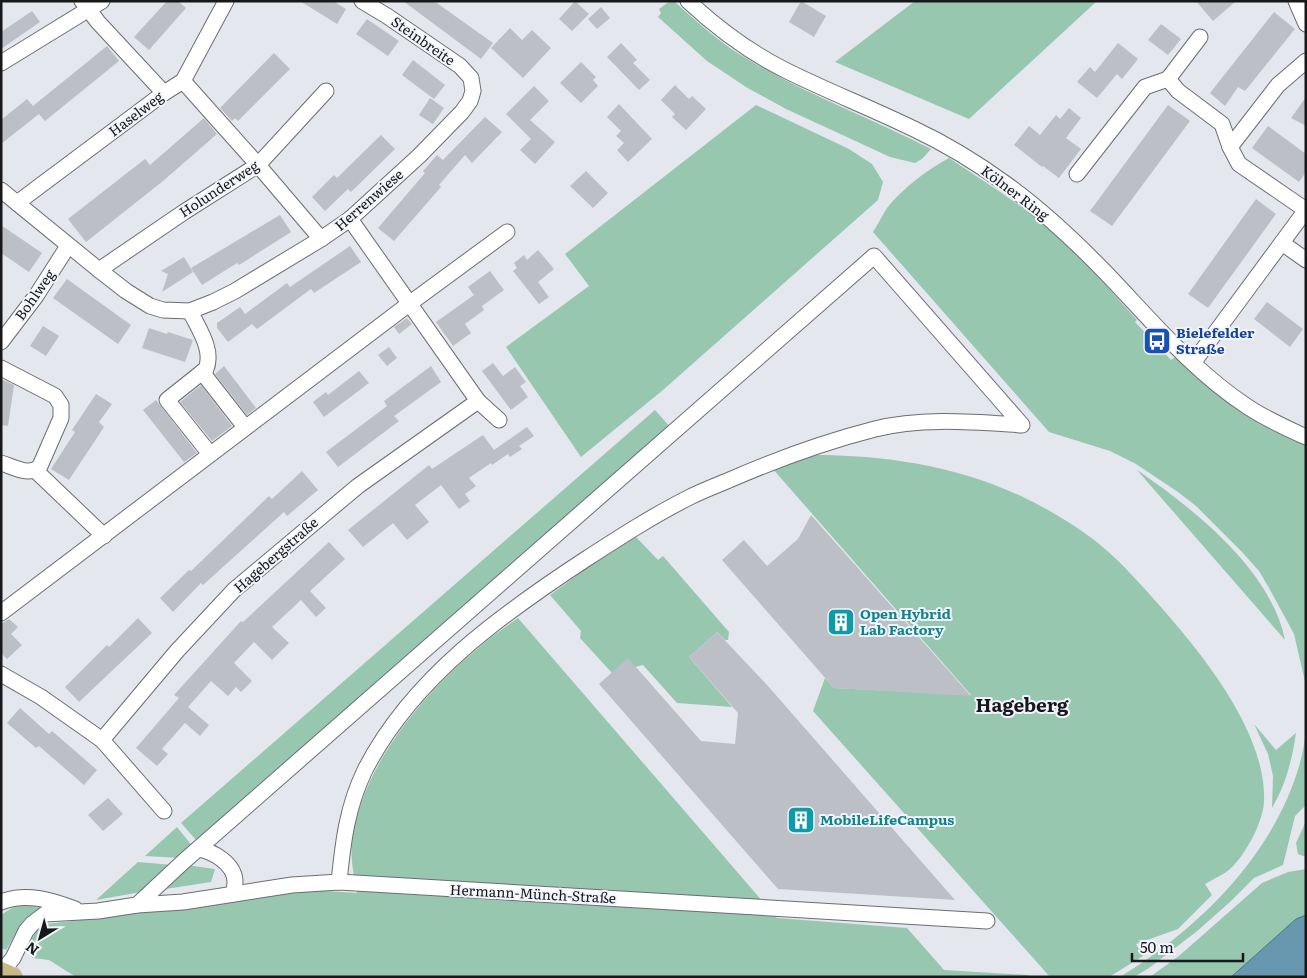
<svg xmlns="http://www.w3.org/2000/svg" width="1307" height="978" viewBox="0 0 1307 978" font-family="Literata,serif">
  <style>
    .green { fill: #97c7af }
    .water { fill: #6798b0; stroke: #4f7283 }
    .building { fill: #bdbfc6 }
    .lines { fill: none; stroke-linecap: round; stroke-linejoin: round }
    .minor-casing { stroke: #6b6d73; stroke-width: 17 }
    .major-casing { stroke: #c3c3c4; stroke-width: 22 }
    .minor { stroke: #fff; stroke-width: 15 }
    .major { stroke: #c8b986; stroke-width: 20 }
    .labels { text-anchor: middle; stroke-width: 4; stroke-linejoin: round; paint-order: stroke }
    .street-label { font-size: 14px; fill: #18181b; stroke: #f2f5fc }
    .transit-label { font-size: 14px; font-weight: bold; fill: #164399; stroke: #f2f5fc; text-anchor: start }
    .culture-label { font-size: 14px; font-weight: bold; fill: #0d838f; stroke: #f2f5fc; text-anchor: start }
    .district-label { font-size: 19px; font-weight: bold; fill: #18181b; stroke: #f2f5fc }
  </style>
  <rect width="100%" height="100%" fill="#e5e7ef"/>
  <!-- green -->
  <g class="green">
    <path d="M670,1H674C698,23 721,44 749,60C807,95 871,118 931,149L922,159L915,163L890,157L836,132L786,109L746,87L707,61L658,17L661,13L659,9Z"/>
    <polygon points="915,1 1097,1 969,119 835,62"/>
    <polygon points="756,105 849,149 872,164 883,182 878,200 663,390 581,457 506,347 589,286 565,254"/>
    <path d="M949,158C982,180 1016,201 1046,226C1079,254 1108,288 1137,320L1135,322L1171,360L1175,357L1231,405L1260,424L1306,445V686L1294,634L1269,588L1259,571L1242,552L1196,506L1178,492L1136,464L1110,451L1049,432L873,232C878,224 882,216 887,208C903,188 927,170 949,158Z"/>
    <polygon points="655,410 671,428 197,841 181,823"/>
    <path d="M813,455C886,455 958,466 1025,498C1050,510 1085,531 1105,549C1125,566 1142,586 1160,606C1203,655 1267,733 1264,802C1263,822 1246,854 1231,868C1224,875 1213,879 1205,884L1212,895L1178,929L1136,944L1143,956L1109,977H1050L813,711L825,678L834,688L971,695L772,468Z"/>
    <path d="M1137,470C1193,508 1271,570 1285,640Z"/>
    <polygon points="636,537 658,560 663,556 729,632 728,640 725,640 717,632 689,657 732,707 677,703 643,665 612,673 580,638 581,631 550,595 591,565"/>
    <path d="M518,618L777,918L907,928L944,970L1028,975L1030,977H76L49,960L32,958C27,942 32,932 46,924L234,902L311,890L357,893C354,876 350,858 352,841C361,768 422,695 476,650C489,638 504,628 518,618Z"/>
    <path d="M1254,724L1276,750L1296,733C1292,760 1286,784 1272,808L1273,776L1268,754Z"/>
    <path d="M1306,733V805L1295,816L1283,865L1254,878L1230,902L1196,932L1149,968L1134,977H1120C1199,928 1274,855 1300,763C1303,753 1304,743 1306,733Z"/>
    <polygon points="1306,821 1306,857 1298,854 1296,843"/>
    <polygon points="177,827 193,847 180,858 145,856"/>
    <polygon points="138,862 173,865 141,892 96,900"/>
    <polygon points="186,865 215,869 211,882 159,890"/>
    <polygon points="1306,869 1306,915 1296,919 1231,977 1150,977 1180,955 1262,883 1288,872"/>
    <polygon points="25,905 41,907 25,919 6,950 1,948 1,915 15,906"/>
  </g>
  <!-- water -->
  <polygon class="water" points="1306,915 1306,977 1231,977 1296,919"/>
  <!-- building -->
  <g class="building">
    <polygon points="167,1 178,1 186,8 149,50 134,37"/>
    <polygon points="300,1 333,1 346,9 337,24"/>
    <polygon points="403,1 434,1 493,43 481,59"/>
    <polygon points="575,1 589,14 572,31 559,19"/>
    <polygon points="801,1 826,16 814,37 789,22"/>
    <polygon points="1196,1 1236,1 1213,21"/>
    <polygon points="601,7 610,18 597,29 588,19"/>
    <polygon points="32,11 40,22 1,49 1,32"/>
    <polygon points="1274,12 1295,29 1245,91 1238,87 1225,106 1210,93"/>
    <polygon points="367,19 399,41 388,56 356,34"/>
    <polygon points="1161,24 1181,39 1168,55 1148,40"/>
    <polygon points="510,28 522,40 532,30 551,48 523,78 491,48"/>
    <polygon points="621,43 637,60 633,63 650,80 639,90 607,57"/>
    <polygon points="1118,43 1138,59 1122,79 1117,74 1097,98 1077,82 1090,67 1095,72"/>
    <polygon points="107,46 119,61 45,121 39,114 1,144 1,120 27,99 33,106"/>
    <polygon points="274,53 290,69 238,121 235,118 232,121 220,108"/>
    <polygon points="413,60 445,85 434,99 402,75"/>
    <polygon points="581,62 596,77 593,80 598,86 581,103 560,83"/>
    <polygon points="675,85 689,99 692,96 706,109 686,130 672,117 675,114 661,100"/>
    <polygon points="534,86 549,101 530,120 555,142 535,164 520,150 531,139 506,114"/>
    <polygon points="1306,97 1306,126 1291,118"/>
    <polygon points="430,98 444,108 433,124 419,115"/>
    <polygon points="619,104 652,139 628,162 617,150 624,143 616,136 621,131 607,117"/>
    <polygon points="1168,105 1190,121 1112,226 1090,211"/>
    <polygon points="1069,108 1081,118 1066,138 1081,149 1059,178 1043,166 1042,167 1014,145 1029,126 1040,135 1056,115 1060,119"/>
    <polygon points="485,117 502,132 472,163 465,155 439,185 441,187 394,241 378,228 425,173 423,171 437,155 443,160"/>
    <polygon points="204,118 217,134 163,181 86,242 68,219 145,159 150,165"/>
    <polygon points="1268,126 1306,154 1306,172 1299,182 1252,148"/>
    <polygon points="381,135 395,149 351,192 348,189 325,211 312,197 334,175 337,178"/>
    <polygon points="586,171 608,193 593,208 570,186"/>
    <polygon points="1256,199 1276,214 1208,308 1188,294"/>
    <polygon points="280,215 291,232 239,265 237,263 202,285 191,268"/>
    <polygon points="1,225 42,253 29,272 1,253"/>
    <polygon points="350,246 361,262 314,293 311,289 257,329 252,324 228,342 217,328 217,323 240,307 245,314 287,283 290,287"/>
    <polygon points="538,250 554,269 538,282 549,297 539,304 513,271 517,268 514,263 524,255 527,260"/>
    <polygon points="184,257 193,272 162,292 168,274 161,271"/>
    <polygon points="490,271 504,290 482,306 484,310 465,324 471,333 453,346 436,322 474,295 468,287"/>
    <polygon points="67,279 131,325 118,344 53,298"/>
    <polygon points="1267,302 1303,329 1290,347 1254,319"/>
    <polygon points="407,318 412,324 399,334 394,327"/>
    <polygon points="43,326 59,336 46,356 30,346"/>
    <polygon points="149,328 167,334 168,332 193,340 185,362 142,348"/>
    <polygon points="389,347 397,358 387,366 378,355"/>
    <polygon points="493,363 503,376 515,367 526,382 520,386 528,397 511,410 482,371"/>
    <polygon points="224,366 256,408 247,415 215,374"/>
    <polygon points="431,366 441,382 394,416 399,421 338,467 326,452 387,406 384,401"/>
    <polygon points="359,371 369,383 324,417 313,402 326,392 328,395"/>
    <polygon points="1,379 14,385 8,426 1,425"/>
    <polygon points="201,385 232,426 212,441 180,402"/>
    <polygon points="96,394 112,404 99,422 104,427 69,480 51,469 75,432 72,430"/>
    <polygon points="156,400 197,453 184,462 143,410"/>
    <polygon points="527,427 534,436 519,446 522,449 510,457 508,454 492,465 491,463 469,478 476,486 465,494 470,501 459,509 441,485 415,505 429,522 407,540 393,523 363,547 348,530 429,465 432,469 483,435 494,450"/>
    <polygon points="302,471 318,490 287,516 284,512 203,585 201,583 173,612 160,598 189,570 191,571 269,496 272,499"/>
    <polygon points="811,515 971,696 834,688 722,560 744,540 767,566 798,539"/>
    <polygon points="329,542 345,559 310,591 326,608 316,617 301,600 272,627 289,643 272,660 254,642 234,663 252,681 241,692 236,687 228,696 211,681 188,707 209,725 200,736 185,723 162,749 168,754 157,766 136,748 179,698 174,695 241,621 243,622"/>
    <polygon points="138,618 152,633 79,702 65,687 107,645 109,647"/>
    <polygon points="9,619 18,627 11,634 22,645 7,659 1,653 1,624"/>
    <polygon points="717,632 768,686 955,900 778,889 599,684 628,658 701,741 735,744 738,713 689,657"/>
    <polygon points="20,708 49,734 52,731 97,770 84,785 39,746 36,748 7,723"/>
    <polygon points="108,798 123,814 103,831 88,815"/>
  </g>
  <g class="lines">
    <!-- minor casing -->
    <g class="minor-casing">
      <g id="minor">
        <polyline points="82,1 98,22 164,93"/>
        <path d="M688,1C717,28 749,52 785,70C827,91 871,108 914,129C946,144 977,163 1006,184C1042,210 1075,241 1106,273C1151,320 1193,371 1248,407C1266,419 1286,428 1306,437"/>
        <polyline points="1296,1 1306,24"/>
        <polyline points="1,63 102,1"/>
        <polyline points="1168,79 1178,91 1222,124 1230,147"/>
        <polyline points="1168,79 1200,37"/>
        <polyline points="183,81 258,165 321,239"/>
        <polyline points="1077,174 1145,87 1168,79"/>
        <polyline points="1,190 99,270 126,291 150,306 163,310 190,311 213,302 235,291 321,239 350,219 419,156 462,112 470,101 473,91 471,78 460,66 387,16 362,1"/>
        <polyline points="17,203 164,93 183,81 226,1"/>
        <polyline points="1306,210 1239,164 1230,147 1278,85 1306,61"/>
        <polyline points="1282,243 1306,260"/>
        <polyline points="99,270 184,212 258,165 326,91"/>
        <path d="M190,311C198,328 214,350 206,369L167,400L206,449"/>
        <polyline points="1,342 36,296 68,246"/>
        <polyline points="1193,363 1306,210"/>
        <path d="M1,368L55,396L61,405V418L40,466C30,477 14,467 1,463"/>
        <polyline points="202,372 241,422"/>
        <polyline points="478,401 499,420"/>
        <polyline points="36,471 104,536"/>
        <polyline points="1,613 409,304 507,232"/>
        <polyline points="1,674 41,697 102,740 177,651 234,590 358,486 478,401 350,219"/>
        <polyline points="102,740 164,811"/>
        <path d="M198,849C213,851 235,864 235,882C235,886 234,890 233,894"/>
        <path d="M1,902C26,892 51,900 75,909"/>
        <path d="M137,905L183,862L874,256L1022,425C974,422 921,417 875,429C824,442 775,460 727,481C715,486 702,491 690,497C654,515 620,537 586,559C502,614 412,678 365,770C347,807 343,842 339,882"/>
        <polyline points="1,973 13,958 26,931 32,924 45,914 98,911 137,905 183,902 292,885 339,882 987,921"/>
      </g>
    </g>
    <!-- major casing -->
    <g class="major-casing">
      <polyline id="major" points="1,972 12,977"/>
    </g>
    <!-- minor -->
    <use href="#minor" class="minor"/>
    <!-- major -->
    <use href="#major" class="major"/>
  </g>
  <!-- icons -->
  <defs>
    <g id="bus-square" transform="scale(1.4375)"><rect x="-9" y="-9" width="18" height="18" rx="4" fill="#1a4fb4" stroke="#f2f5fc"/><path d="M-5-6H5V4H4V6H2V4H-2V6H-4V4H-5ZM-3.5-4V0h7V-4ZM-3.5 1.2v1.5H-2V1.2ZM2 1.2v1.5H3.5V1.2Z" fill="#fff"/></g>
    <g id="building-square" transform="scale(1.4375)"><rect x="-9" y="-9" width="18" height="18" rx="4" fill="#0f9aa8" stroke="#f2f5fc"/><path d="M-4-6H4V6H1V3H-1V6H-4ZM-2.5-4.3h1.7v1.8h-1.7ZM.8-4.3h1.7v1.8H.8ZM-2.5-1h1.7V.8h-1.7ZM.8-1h1.7V.8H.8Z" fill="#fff"/></g>
  </defs>
  <g fill-rule="evenodd">
    <use href="#bus-square" x="1157" y="341"/>
    <use href="#building-square" x="841" y="622"/>
    <use href="#building-square" x="801" y="820"/>
  </g>
  <g class="labels">
    <!-- street labels -->
    <g class="street-label">
      <text transform="translate(423 41) rotate(35)" y="5">Steinbreite</text>
      <text transform="translate(136 114) rotate(-37)" y="5">Haselweg</text>
      <text transform="translate(219 189) rotate(-33)" y="5">Holunderweg</text>
      <text transform="translate(1015 193) rotate(37)" y="5">Kölner Ring</text>
      <text transform="translate(369 200) rotate(-41)" y="5">Herrenwiese</text>
      <text transform="translate(35 295) rotate(-55)" y="5">Bohlweg</text>
      <text transform="translate(276 555) rotate(-41)" y="5">Hagebergstraße</text>
      <text transform="translate(533 894) rotate(3)" y="5">Hermann-Münch-Straße</text>
    </g>
    <!-- transit labels -->
    <g class="transit-label">
      <text x="1176" y="338">Bielefelder<tspan x="1176" dy="16">Straße</tspan></text>
    </g>
    <!-- culture labels -->
    <g class="culture-label">
      <text x="860" y="619">Open Hybrid<tspan x="860" dy="16">Lab Factory</tspan></text>
      <text x="820" y="825">MobileLifeCampus</text>
    </g>
    <!-- district labels -->
    <g class="district-label">
      <text x="1022" y="712">Hageberg</text>
    </g>
  </g>
  <!-- border -->
  <rect width="1307" height="978" fill="none" stroke="#18181b" stroke-width="5"/>
  <!-- north arrow -->
  <g transform="translate(40 938) rotate(217)" stroke="#f2f5fc" stroke-width="4" paint-order="stroke">
  <path d="M0-4L9 19L0 12L-9 19Z" fill="#18181b"/>
  <text y="-8" font-size="14" font-weight="bold" text-anchor="middle" fill="#18181b">N</text>
  </g>
  <!-- scale -->
  <path d="M1132 953v8h111v-8" fill="none" stroke="#18181b" stroke-width="2.5"/>
  <text x="1140" y="953" font-size="15" fill="#18181b" stroke="#f2f5fc" stroke-width="4" paint-order="stroke">50 m</text>
</svg>
